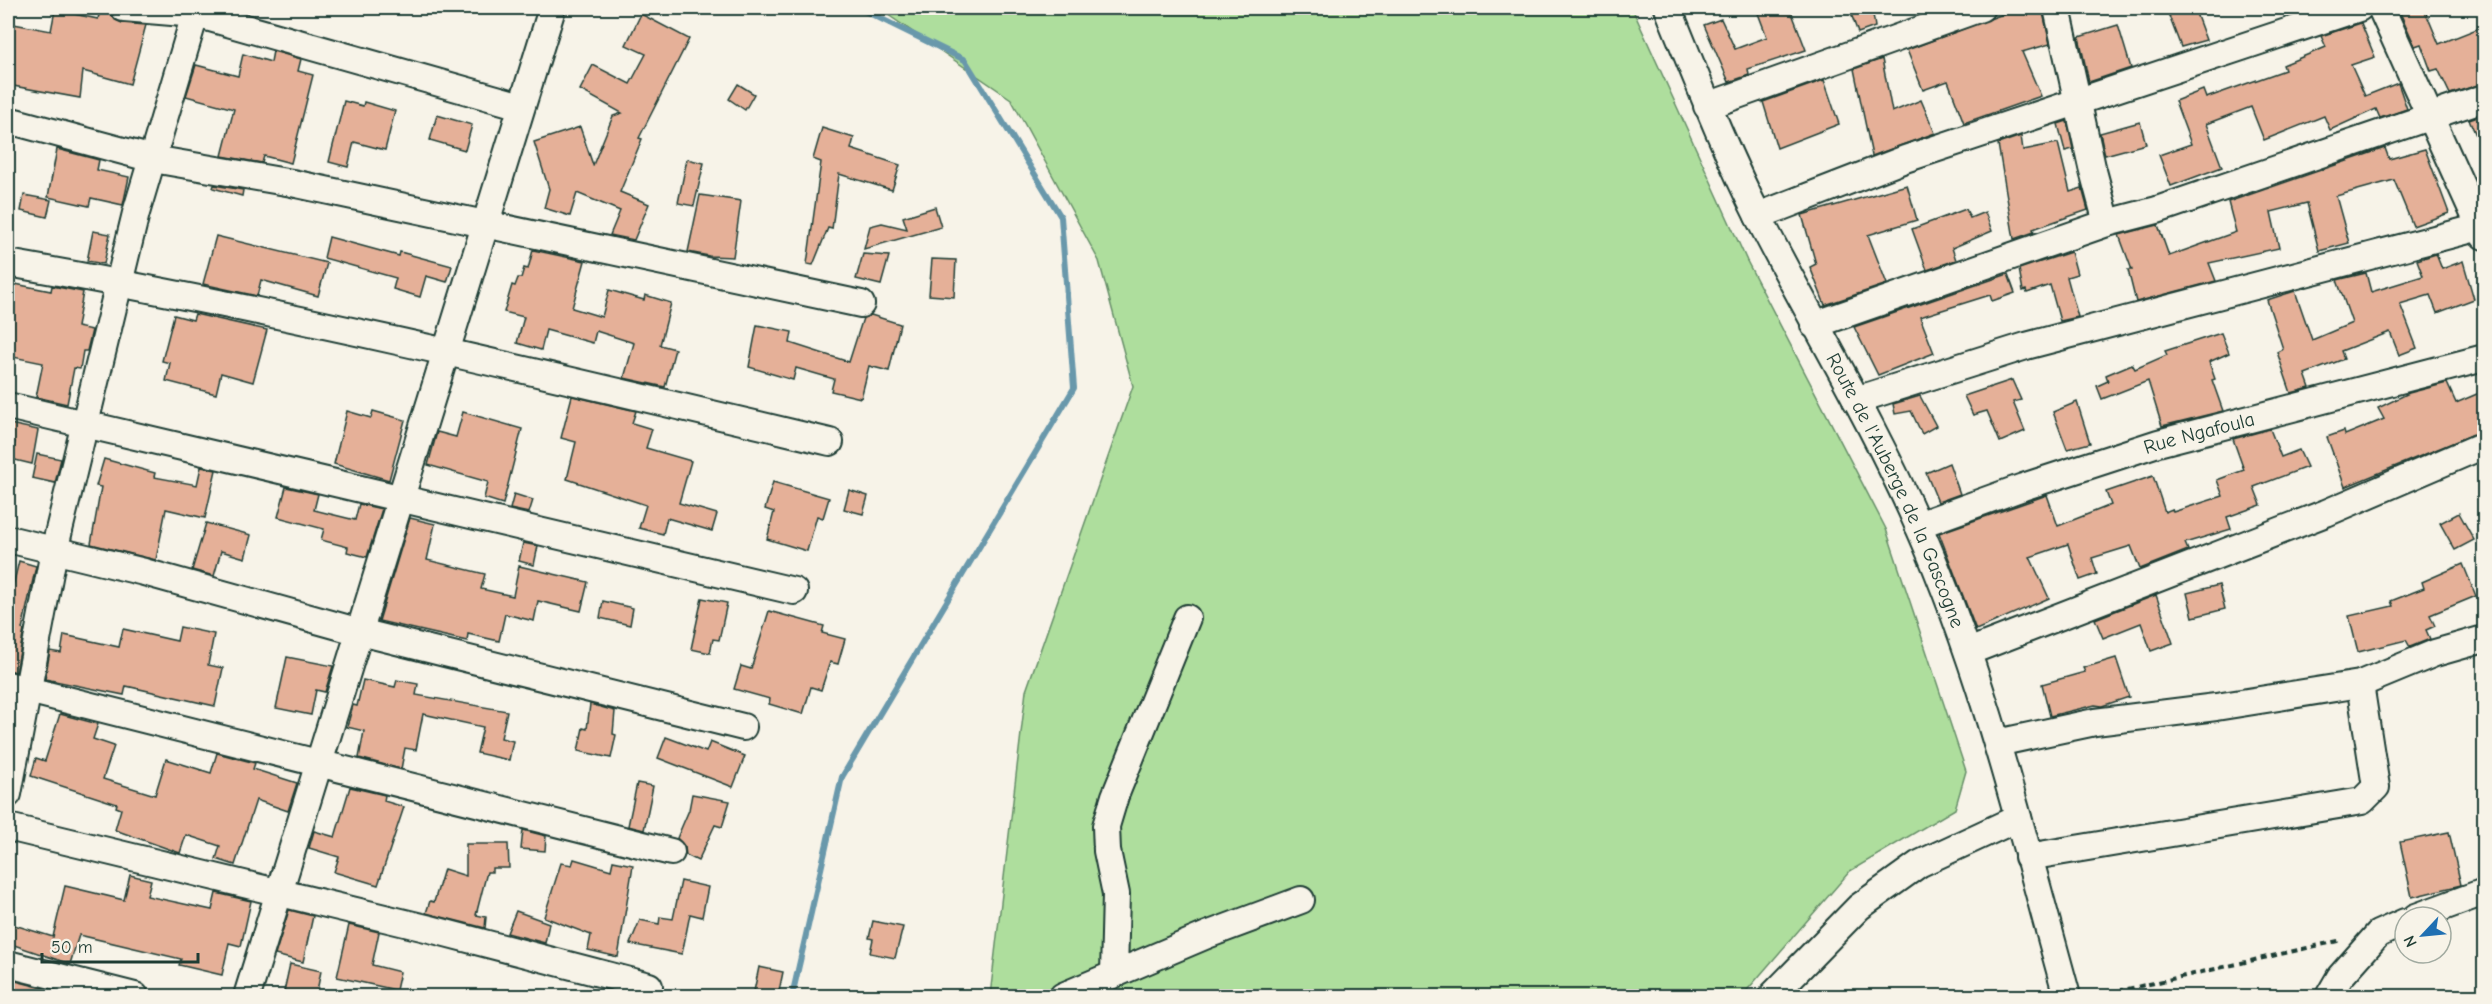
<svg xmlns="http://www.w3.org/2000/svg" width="2492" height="1004" viewBox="0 0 2492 1004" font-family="'Comic Neue',sans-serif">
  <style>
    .green { fill: #aede9d; stroke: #668e68; stroke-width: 1.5 }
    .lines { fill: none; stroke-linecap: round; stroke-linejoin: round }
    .stream { stroke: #6998ab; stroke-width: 6 }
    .building { fill: #e5b098; stroke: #1f3d34; stroke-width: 1.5 }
    .minor-casing { stroke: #1f3d34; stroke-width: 30 }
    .path { stroke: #1f3d34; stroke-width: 4; stroke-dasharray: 6 4.5; stroke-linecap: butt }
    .minor { stroke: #f7f3e8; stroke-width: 26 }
    .labels { text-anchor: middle; stroke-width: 6; stroke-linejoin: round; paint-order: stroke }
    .street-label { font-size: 20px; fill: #1f3d34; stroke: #f7f3e8 }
  </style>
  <rect width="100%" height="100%" fill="#f7f3e8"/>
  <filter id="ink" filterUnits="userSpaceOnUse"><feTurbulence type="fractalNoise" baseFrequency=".0167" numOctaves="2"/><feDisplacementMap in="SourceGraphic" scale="12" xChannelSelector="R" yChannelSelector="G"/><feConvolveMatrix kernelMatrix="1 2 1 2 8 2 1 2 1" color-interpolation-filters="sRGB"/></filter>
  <g filter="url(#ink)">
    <!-- green -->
    <polygon class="green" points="878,8 1632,8 1747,261 1886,529 1966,771 1955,809 1850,871 1742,996 990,996 1026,691 1133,386 1099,261 1011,99"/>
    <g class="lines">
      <!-- stream -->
      <polyline class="stream" points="792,996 842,777 1074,388 1061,217 965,60 859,8"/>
    </g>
    <!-- building -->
    <g class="building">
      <polygon points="1756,8 1790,8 1806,50 1748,69 1749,75 1729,82 1704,25 1721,19 1735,49 1767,37"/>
      <polygon points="1849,8 1872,8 1875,27 1858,33"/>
      <polygon points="2019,8 2042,8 2050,44 2022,52 2041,96 1964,123 1948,81 1923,90 1907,50"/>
      <polygon points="2166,8 2194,8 2206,40 2181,47"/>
      <polygon points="2398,8 2424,8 2439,44 2484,26 2484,83 2450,94 2438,69 2431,71 2421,44 2415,46"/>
      <polygon points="55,10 98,19 100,10 110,12 115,20 122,23 146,25 130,84 83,71 80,98 8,85 8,23 51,31"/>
      <polygon points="641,14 689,39 639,138 642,139 620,192 649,204 634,240 610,235 620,211 577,193 570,216 544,208 549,189 534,142 580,127 593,165 613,116 622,113 580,90 593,65 630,84 646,54 626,45"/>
      <polygon points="2361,23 2375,57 2351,65 2365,96 2398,83 2407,109 2380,118 2376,109 2330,130 2324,116 2264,140 2251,107 2206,124 2222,167 2171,186 2159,155 2191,144 2175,101 2203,90 2206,98 2285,70 2283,65 2326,47 2321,36"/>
      <polygon points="2118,25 2131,68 2089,82 2079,37"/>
      <polygon points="273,51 301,59 298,71 313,75 291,163 264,156 262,163 222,156 234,109 186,96 196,65 238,76 243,54 271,62"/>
      <polygon points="1882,59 1892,112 1921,100 1935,133 1872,156 1854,69"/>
      <polygon points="1824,80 1839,124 1777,148 1763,102"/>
      <polygon points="738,84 754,94 745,110 729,99"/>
      <polygon points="344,101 363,106 364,102 395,111 385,150 354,142 348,167 329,162"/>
      <polygon points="2484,114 2484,154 2469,119"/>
      <polygon points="437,115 472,125 465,150 430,140"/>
      <polygon points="2067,121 2073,149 2065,151 2058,124"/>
      <polygon points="2140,122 2146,144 2105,155 2100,133"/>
      <polygon points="822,128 854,138 851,149 900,165 892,190 839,174 832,229 828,228 813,265 807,264 821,162 813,159"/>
      <polygon points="2021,136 2023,150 2058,143 2070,192 2082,188 2088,210 2033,229 2034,232 2014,239 1998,144"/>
      <polygon points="2385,148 2389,159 2425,149 2449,213 2413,226 2394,180 2336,196 2349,243 2319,251 2307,203 2271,212 2279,248 2209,263 2216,281 2136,302 2128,270 2132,270 2119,235 2158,225 2169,256 2236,232 2228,202"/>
      <polygon points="57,149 99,160 97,170 129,177 123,205 91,198 89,206 48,197"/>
      <polygon points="687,159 704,163 694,206 678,203"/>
      <polygon points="214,185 243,190 242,196 213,188"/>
      <polygon points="1907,185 1917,220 1868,235 1887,284 1825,305 1810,267 1816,264 1802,215"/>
      <polygon points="24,195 51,200 47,217 21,211"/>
      <polygon points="700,195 741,201 733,257 709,256 688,252"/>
      <polygon points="935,207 941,227 864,249 870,226 882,223 907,229 903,217"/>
      <polygon points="1966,209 1970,218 1985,212 1992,231 1952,248 1956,260 1927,270 1912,229"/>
      <polygon points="93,231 110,234 104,264 87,261"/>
      <polygon points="216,236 327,263 318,296 261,280 257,296 203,284"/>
      <polygon points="329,237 399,256 400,252 452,266 447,282 426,276 420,297 393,289 396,278 324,258"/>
      <polygon points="533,250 585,261 572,308 602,317 609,290 644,300 645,295 671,303 660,345 675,349 665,387 624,378 634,343 596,331 593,343 546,330 541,350 517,343 524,317 504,312 512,285 515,286 518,278 521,278 524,268 528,269"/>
      <polygon points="2071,252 2077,274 2067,277 2078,317 2060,321 2050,285 2027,293 2026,290 2023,291 2019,269"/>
      <polygon points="863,254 889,256 881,285 856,279"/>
      <polygon points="2436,254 2442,269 2463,261 2474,299 2437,313 2430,295 2400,304 2417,348 2399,355 2390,332 2341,351 2344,359 2305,374 2310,388 2291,393 2277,352 2283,349 2267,300 2295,291 2312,340 2352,323 2337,280 2366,273 2371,292 2423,276 2417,260"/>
      <polygon points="932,259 956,260 954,297 929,295"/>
      <polygon points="2008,274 2015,293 1992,301 1990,295 1920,317 1934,353 1878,375 1854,327"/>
      <polygon points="10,283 51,291 52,286 83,292 77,327 92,330 87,351 83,351 80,369 74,368 67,404 36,397 43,363 8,356 8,297"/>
      <polygon points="195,314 267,330 253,382 221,373 216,394 166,381 170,363 162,361 174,315 193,320"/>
      <polygon points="871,315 900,324 889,371 869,366 861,398 831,391 834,379 796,368 793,380 749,367 757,325 792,332 790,343 849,362 863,318"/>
      <polygon points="2221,333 2229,353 2209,362 2215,379 2212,380 2223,411 2162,426 2148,381 2102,399 2097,386 2108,381 2106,375 2132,364 2135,369 2167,355 2165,351"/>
      <polygon points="2012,380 2021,400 2013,402 2025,431 2000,442 1987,411 1973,415 1964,396"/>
      <polygon points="2447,383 2456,403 2484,391 2484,430 2345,487 2327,437 2344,431 2345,435 2384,419 2378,408 2409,393"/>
      <polygon points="572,396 636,411 632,423 652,429 646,448 691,461 679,503 717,514 712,531 667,518 663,534 639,528 646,505 567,479 576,442 561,438"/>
      <polygon points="1920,396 1936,426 1922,434 1911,411 1895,414 1893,404"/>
      <polygon points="2077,402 2090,443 2067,449 2053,412"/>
      <polygon points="347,411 371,418 373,411 405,420 389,480 334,464"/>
      <polygon points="463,412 522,429 503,504 484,498 488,482 428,465 437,432 456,437"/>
      <polygon points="10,424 38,430 32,464 11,459 15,442 8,441"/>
      <polygon points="2270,429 2281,457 2299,450 2307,467 2254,487 2261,505 2227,517 2231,529 2185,543 2188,550 2140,569 2131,546 2092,558 2097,574 2080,580 2068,544 2030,557 2049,598 1976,630 1939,533 2047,495 2058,526 2111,505 2106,492 2153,476 2165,512 2172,509 2173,512 2223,496 2217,480 2244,470 2233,439"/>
      <polygon points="37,454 61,459 55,483 32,478"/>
      <polygon points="104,459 155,473 154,477 197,485 201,467 216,470 205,518 166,509 156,560 91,544 101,487 96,486"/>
      <polygon points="1949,463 1960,494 1938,502 1926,473"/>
      <polygon points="773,482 829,498 823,518 817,516 807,551 767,539 774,512 765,509"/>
      <polygon points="286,487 318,494 314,510 355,520 359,504 382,509 367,557 347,552 348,547 321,540 324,529 278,517"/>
      <polygon points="849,490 868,496 863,514 844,509"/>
      <polygon points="514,494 533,500 529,513 510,509"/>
      <polygon points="2459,513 2474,540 2455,550 2440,523"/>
      <polygon points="410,518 435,524 427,560 485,574 481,589 513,596 519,566 588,582 581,611 538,601 534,621 505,614 499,641 468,634 467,641 379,621"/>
      <polygon points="206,523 251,535 245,558 221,551 214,576 192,570"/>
      <polygon points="523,543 538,546 534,565 519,561"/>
      <polygon points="19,561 36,566 22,629 24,630 16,672 8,670 8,606"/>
      <polygon points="2463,564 2476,596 2430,615 2435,626 2426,630 2430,639 2410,647 2406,640 2358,652 2349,616 2393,606 2391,601 2424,588 2422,582"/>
      <polygon points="2219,585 2225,609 2193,617 2187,593"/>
      <polygon points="2156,595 2173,643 2151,651 2141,623 2103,638 2095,619"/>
      <polygon points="702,598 727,603 719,640 713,639 710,653 691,649"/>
      <polygon points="603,601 633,608 630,625 600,618"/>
      <polygon points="769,611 824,626 822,633 845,639 838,664 830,662 821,690 811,687 803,714 769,704 770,699 734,689 741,666 751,669"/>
      <polygon points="180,627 214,634 208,665 223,668 215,706 126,686 124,695 45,679 50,651 61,653 64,635 119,647 123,629 177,641"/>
      <polygon points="287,657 333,666 325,692 316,690 311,715 276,708"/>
      <polygon points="2116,658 2129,697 2102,706 2095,705 2050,716 2042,684 2085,672 2083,668"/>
      <polygon points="363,680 395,687 397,680 418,684 416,695 507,711 501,738 513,741 509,760 477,753 483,727 423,714 416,750 405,748 401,769 359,758 364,731 347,727 353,705 357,706"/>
      <polygon points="590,704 615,711 613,734 616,735 611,758 578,751 583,728 587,729"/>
      <polygon points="60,714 98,724 93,739 114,746 103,779 155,795 166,759 211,773 217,753 255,763 253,769 297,783 288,811 256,800 235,865 216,859 220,846 186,835 180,853 115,830 121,809 116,807 117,804 31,776 36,758 45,761"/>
      <polygon points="666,737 706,752 710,742 745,756 733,787 658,758"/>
      <polygon points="637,783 653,786 644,830 628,826"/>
      <polygon points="350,787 385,795 384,801 404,807 378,885 334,872 339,857 309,848 314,831 335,837"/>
      <polygon points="692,794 730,801 722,827 715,825 698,861 686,855 685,847 677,838 689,810"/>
      <polygon points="523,830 546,836 545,851 521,849"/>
      <polygon points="2449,832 2461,885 2412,897 2400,842"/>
      <polygon points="466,844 508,844 509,868 492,868 492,872 487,872 476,915 486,917 485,928 426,913 430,901 434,902 444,869 466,876"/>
      <polygon points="574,859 611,870 613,861 633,865 618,957 588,950 591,935 544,917 561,863 572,865"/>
      <polygon points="130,875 151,880 147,896 212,910 216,893 251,901 241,946 229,943 222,975 179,965 181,959 79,935 70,964 8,943 8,923 53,937 65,886 124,900"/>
      <polygon points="681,881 708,887 702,917 690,914 682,954 630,944 640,920 659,924 660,917 673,919"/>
      <polygon points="289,910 313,916 303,962 275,955"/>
      <polygon points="516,911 549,923 545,943 507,933"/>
      <polygon points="873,921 903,927 895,958 870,953 873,939 869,938"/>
      <polygon points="349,925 379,932 372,965 400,972 396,990 337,977"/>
      <polygon points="290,964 321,971 316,996 283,996"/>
      <polygon points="759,967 783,972 778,996 753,996"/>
      <polygon points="8,979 62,993 62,996 8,996"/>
    </g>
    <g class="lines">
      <!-- minor casing -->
      <g class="minor-casing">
        <g id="minor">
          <polyline points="124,8 196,14 521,106"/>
          <path id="s1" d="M1668,8C1697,79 1725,151 1760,220C1812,322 1872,420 1918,525C1985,676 2023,838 2067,996"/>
          <polyline points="2057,8 2092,167 2107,223"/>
          <polyline points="2381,8 2484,236"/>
          <polyline points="1707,106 1981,8"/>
          <polyline points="8,120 153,159 292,183 861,304"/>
          <polyline points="1758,216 1905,159 2359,8"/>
          <path d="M8,263C284,311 557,377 830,442"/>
          <polyline points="1814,325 2107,223 2157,210 2484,98"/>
          <polyline points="1856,400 2026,346 2484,226"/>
          <polyline points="8,406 794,591"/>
          <path id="s2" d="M1918,525L2023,487L2158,443L2484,358"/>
          <polyline points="8,539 144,572 360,632 743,727"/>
          <polyline points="1968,652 2326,513 2484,445"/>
          <polyline points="8,685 671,852"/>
          <polyline points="1997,743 2095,722 2216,707 2360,684 2435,653 2484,639"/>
          <polyline points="8,794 54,551 136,213 197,8"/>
          <polyline points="8,827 430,929 649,986"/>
          <polyline points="2028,857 2362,801 2376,787 2360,684"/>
          <polyline points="2416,917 2484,892"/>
          <polyline points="8,964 135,996"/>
          <polyline points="1114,974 1116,894 1107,851 1106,826 1115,796 1187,618"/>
          <polyline points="247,996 551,12 549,8"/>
          <polyline points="1063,996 1207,935 1301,900"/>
          <polyline points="1772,996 1859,907 1919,864 2018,818"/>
          <polyline points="2329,996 2340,977 2378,934 2405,922"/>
        </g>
      </g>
      <!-- path -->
      <polyline class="path" points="2097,996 2342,940"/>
      <!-- minor -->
      <use href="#minor" class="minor"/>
    </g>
  </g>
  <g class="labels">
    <!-- street labels -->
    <g class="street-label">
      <text dy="7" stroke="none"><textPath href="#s2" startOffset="296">Rue Ngafoula</textPath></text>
      <text dy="7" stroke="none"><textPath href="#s1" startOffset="534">Route de l'Auberge de la Gascogne</textPath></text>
    </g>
  </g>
  <!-- margin -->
  <rect width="2492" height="1004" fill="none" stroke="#f7f3e8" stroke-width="30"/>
  <rect x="15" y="15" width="2462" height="974" fill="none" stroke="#1f3d34" stroke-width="2" filter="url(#ink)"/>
  <!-- north arrow -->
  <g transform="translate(2423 935) rotate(244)"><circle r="28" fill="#f7f3e8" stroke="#a1aaa0" stroke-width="1.5"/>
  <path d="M0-4.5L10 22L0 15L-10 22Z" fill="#1f6fb2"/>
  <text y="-9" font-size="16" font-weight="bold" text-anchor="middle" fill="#1f3d34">N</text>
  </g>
  <!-- scale -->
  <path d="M42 953v9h156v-9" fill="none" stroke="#1f3d34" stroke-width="3"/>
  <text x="51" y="953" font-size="18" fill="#1f3d34" stroke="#f7f3e8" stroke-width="4.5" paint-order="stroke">50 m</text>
</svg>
